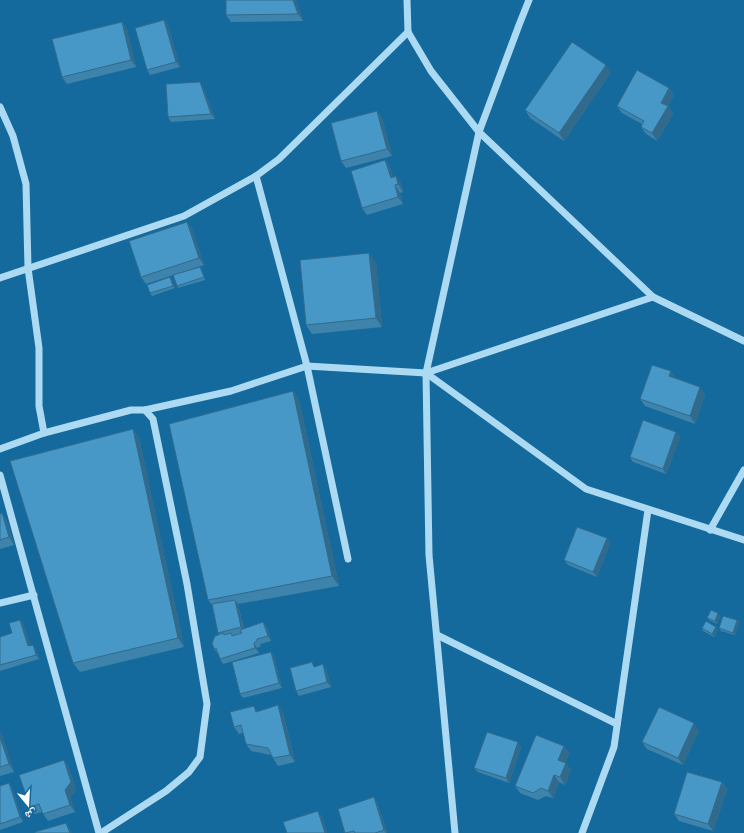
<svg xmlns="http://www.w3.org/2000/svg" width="744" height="833" viewBox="0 0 744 833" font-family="Signika,'Noto Naskh Arabic',sans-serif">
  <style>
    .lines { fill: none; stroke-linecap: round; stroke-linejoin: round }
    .minor { stroke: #addaf3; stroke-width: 7 }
    .wall { fill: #3d83ab }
    .shaded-wall { fill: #326a8b }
    .building { fill: #4798c7; stroke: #326a8b }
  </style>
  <rect width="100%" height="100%" fill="#156a9d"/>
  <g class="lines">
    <!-- minor -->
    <g class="minor">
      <polyline points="407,0 408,32 431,71 479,132 653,297"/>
      <polyline points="0,107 13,136 26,184 28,268 39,348 39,406 44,433 0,449"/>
      <polyline points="256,176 307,366 348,559"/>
      <polyline points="0,278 184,216 256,176 279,159 408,32"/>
      <polyline points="426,373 653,297 744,341"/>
      <polyline points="145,410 231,391 307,366 426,373 586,489 744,540"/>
      <polyline points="44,433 131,410 145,410 153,419 187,584 207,704 200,757 189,772 166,791 101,833"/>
      <polyline points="0,475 99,833"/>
      <polyline points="710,530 744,470"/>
      <polyline points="0,603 34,595"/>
      <polyline points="437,635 617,724"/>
      <polyline points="455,833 429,555 426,373 479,132 519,25 529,0"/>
      <polyline points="582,833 614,747 648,510"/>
    </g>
  </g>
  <!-- wall -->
  <g class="wall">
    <polygon points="226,0 296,0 303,21 231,22 226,15"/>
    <polygon points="164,20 168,25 180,67 150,75 147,70"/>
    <polygon points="122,22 127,29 136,67 67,84 62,77"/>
    <polygon points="611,72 564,141 530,118 525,110"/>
    <polygon points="203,87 215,119 171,122 168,117"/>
    <polygon points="669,88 674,95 668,106 673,114 657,141 646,134 641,127 642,124 622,113 617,106"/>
    <polygon points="377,111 382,118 392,156 346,168 341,161"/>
    <polygon points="385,160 390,167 393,177 401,183 403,192 400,193 403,204 367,215 362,208"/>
    <polygon points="187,222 192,229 204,265 146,284 141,277"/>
    <polygon points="376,263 382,327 312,334 306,325"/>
    <polygon points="200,267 202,269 205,280 178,288 177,286"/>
    <polygon points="170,277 172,280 175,288 152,296 150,293"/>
    <polygon points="676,378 705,394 695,424 645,406 640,399"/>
    <polygon points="293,391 299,400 339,586 238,604 244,629 263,622 267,627 271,641 260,644 261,646 257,648 259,653 223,664 220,659 218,653 218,654 214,649 219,634 218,633 212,605 208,600"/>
    <polygon points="133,429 139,438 184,647 80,672 73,663"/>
    <polygon points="676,432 680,437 666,474 633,462 630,457"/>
    <polygon points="2,513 7,521 14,545 0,549 0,514"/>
    <polygon points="607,538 610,543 597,577 568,565 564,560"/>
    <polygon points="720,616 717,624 709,620 707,618"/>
    <polygon points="20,620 24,625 30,646 33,645 36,650 39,659 0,671 0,637 12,633"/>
    <polygon points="737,620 739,622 735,635 721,631 719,628"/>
    <polygon points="702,628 718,630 714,637 703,631"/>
    <polygon points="271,652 274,657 282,688 243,698 240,694"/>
    <polygon points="316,666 326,669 331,687 299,696 296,691"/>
    <polygon points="258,711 283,712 295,762 278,766 271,755 251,751 246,744 243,733 239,734 234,727"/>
    <polygon points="699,730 683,765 647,749 642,742"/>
    <polygon points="0,732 2,735 14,772 0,776"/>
    <polygon points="564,746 569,754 565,763 571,770 565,785 559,782 553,798 546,796 538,800 520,793 515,786"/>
    <polygon points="521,747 509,783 478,772 474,768"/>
    <polygon points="64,760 69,768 76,790 70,797 75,812 48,821 42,812 35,814 30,807"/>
    <polygon points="722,782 727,789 713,831 679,821 674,814"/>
    <polygon points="9,783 12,788 23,822 0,830 0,786"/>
    <polygon points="374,797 377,802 387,833 345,833"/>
  </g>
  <!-- shaded-wall -->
  <g class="shaded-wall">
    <polygon points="293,0 296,0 303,21 298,14"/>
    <polygon points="164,20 168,25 180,67 176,62"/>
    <polygon points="122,22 127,29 136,67 131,60"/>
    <polygon points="606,65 611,72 564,141 559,133"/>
    <polygon points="200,82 203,87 215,119 211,114"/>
    <polygon points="669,88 674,95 666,110 661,103"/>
    <polygon points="668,106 673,114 657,141 652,133"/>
    <polygon points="377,111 382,118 392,156 387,149"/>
    <polygon points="385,160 390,167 396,185 391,178"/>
    <polygon points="396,176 401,183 403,192 398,184"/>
    <polygon points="395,185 400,193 403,204 398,197"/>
    <polygon points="187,222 192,229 204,265 199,258"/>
    <polygon points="369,253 376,263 382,327 376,318"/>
    <polygon points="200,267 202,269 205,280 204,277"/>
    <polygon points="170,277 172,280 175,288 173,286"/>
    <polygon points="671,371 676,378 669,376"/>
    <polygon points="700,387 705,394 695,424 690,416"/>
    <polygon points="293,391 299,400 339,586 332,576"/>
    <polygon points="133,429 139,438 184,647 178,638"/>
    <polygon points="676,432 680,437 666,474 663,469"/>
    <polygon points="2,513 7,521 14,545 9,537"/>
    <polygon points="607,538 610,543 597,577 593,572"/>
    <polygon points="235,600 238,604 244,632 241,627"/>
    <polygon points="718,613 720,616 717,624 715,621"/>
    <polygon points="20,620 24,625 32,651 28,646"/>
    <polygon points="737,620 739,622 735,635 733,633"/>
    <polygon points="263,622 267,627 271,641 268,636"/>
    <polygon points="716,627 718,630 714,637 712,634"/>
    <polygon points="254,643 257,648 259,653 255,648"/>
    <polygon points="33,645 36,650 39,659 36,655"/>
    <polygon points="271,652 274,657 282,688 279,683"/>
    <polygon points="323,664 326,669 331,687 327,682"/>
    <polygon points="278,705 283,712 295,762 290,755"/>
    <polygon points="254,706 259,713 256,712"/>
    <polygon points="694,723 699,730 683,765 678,758"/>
    <polygon points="0,732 2,735 14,772 9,764 0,737"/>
    <polygon points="518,742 521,747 509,783 506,778"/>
    <polygon points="564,746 569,754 563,767 558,760"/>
    <polygon points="64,760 69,768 76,790 70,797 75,812 70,805 65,790"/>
    <polygon points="566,763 571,770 565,785 560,777"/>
    <polygon points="554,775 559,782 553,798 548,791"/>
    <polygon points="722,782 727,789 713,831 708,824"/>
    <polygon points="9,783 12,788 23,822 20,817"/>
    <polygon points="374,797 377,802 387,833 386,833 384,830"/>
    <polygon points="318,811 322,816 327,833 325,833"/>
    <polygon points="66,823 71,830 72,833 70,833"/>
  </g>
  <!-- building -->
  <g class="building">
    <polygon points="226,0 293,0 298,14 226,15"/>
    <polygon points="164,20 176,62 147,70 135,28"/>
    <polygon points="122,22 131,60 62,77 52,39"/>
    <polygon points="572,42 606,65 559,133 525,110"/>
    <polygon points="637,70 669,88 661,103 668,106 652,133 641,127 644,121 617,106"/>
    <polygon points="200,82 211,114 168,117 166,84"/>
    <polygon points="377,111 387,149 341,161 331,123"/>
    <polygon points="385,160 391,178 396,176 398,184 395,185 398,197 362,208 351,171"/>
    <polygon points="187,222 199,258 141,277 129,241"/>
    <polygon points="369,253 376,318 306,325 300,260"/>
    <polygon points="200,267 204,277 177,286 173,275"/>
    <polygon points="170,277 173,286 150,293 147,285"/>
    <polygon points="652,365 671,371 669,376 700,387 690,416 640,399"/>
    <polygon points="293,391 332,576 208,600 169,424"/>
    <polygon points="643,420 676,432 663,469 630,457"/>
    <polygon points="133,429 178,638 73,663 10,461"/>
    <polygon points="2,513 9,537 0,540 0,514"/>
    <polygon points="577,527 607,538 593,572 564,560"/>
    <polygon points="235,600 241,627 218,633 212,604"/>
    <polygon points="711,610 718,613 715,621 707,618"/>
    <polygon points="723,616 737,620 733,633 719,628"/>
    <polygon points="20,620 28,646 33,645 36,655 0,665 0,637 12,633 9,623"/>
    <polygon points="706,621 716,627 712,634 702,628"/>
    <polygon points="263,622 268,636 257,639 257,641 254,643 255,648 220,659 216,648 214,649 212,643 215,636 223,633 224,635 231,633 232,636 242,633 240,630"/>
    <polygon points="271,652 279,683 240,694 232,662"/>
    <polygon points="312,662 314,667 323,664 327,682 296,691 290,668"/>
    <polygon points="278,705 290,755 273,758 268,748 246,744 241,725 234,727 230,712 254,706 256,712"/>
    <polygon points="659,707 694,723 678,758 642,742"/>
    <polygon points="487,732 518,742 506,778 474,768"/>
    <polygon points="536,735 564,746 558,760 566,763 560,777 554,775 548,791 541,788 533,793 515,786"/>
    <polygon points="0,737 9,764 0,767"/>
    <polygon points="64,760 71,782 65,790 70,805 43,814 39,804 30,807 19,775"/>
    <polygon points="687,772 722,782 708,824 674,814"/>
    <polygon points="9,783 20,817 0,824 0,786"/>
    <polygon points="374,797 384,830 375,833 355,833 354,831 345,833 338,809"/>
    <polygon points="318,811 325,833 287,833 283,822"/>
    <polygon points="66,823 70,833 35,833 35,832"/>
  </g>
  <!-- north arrow -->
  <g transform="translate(28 805) rotate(162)" stroke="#156a9d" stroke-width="3" paint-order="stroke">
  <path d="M0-3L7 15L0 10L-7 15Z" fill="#ffffff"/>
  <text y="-6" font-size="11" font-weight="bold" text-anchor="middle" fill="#ffffff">ش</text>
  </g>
</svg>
